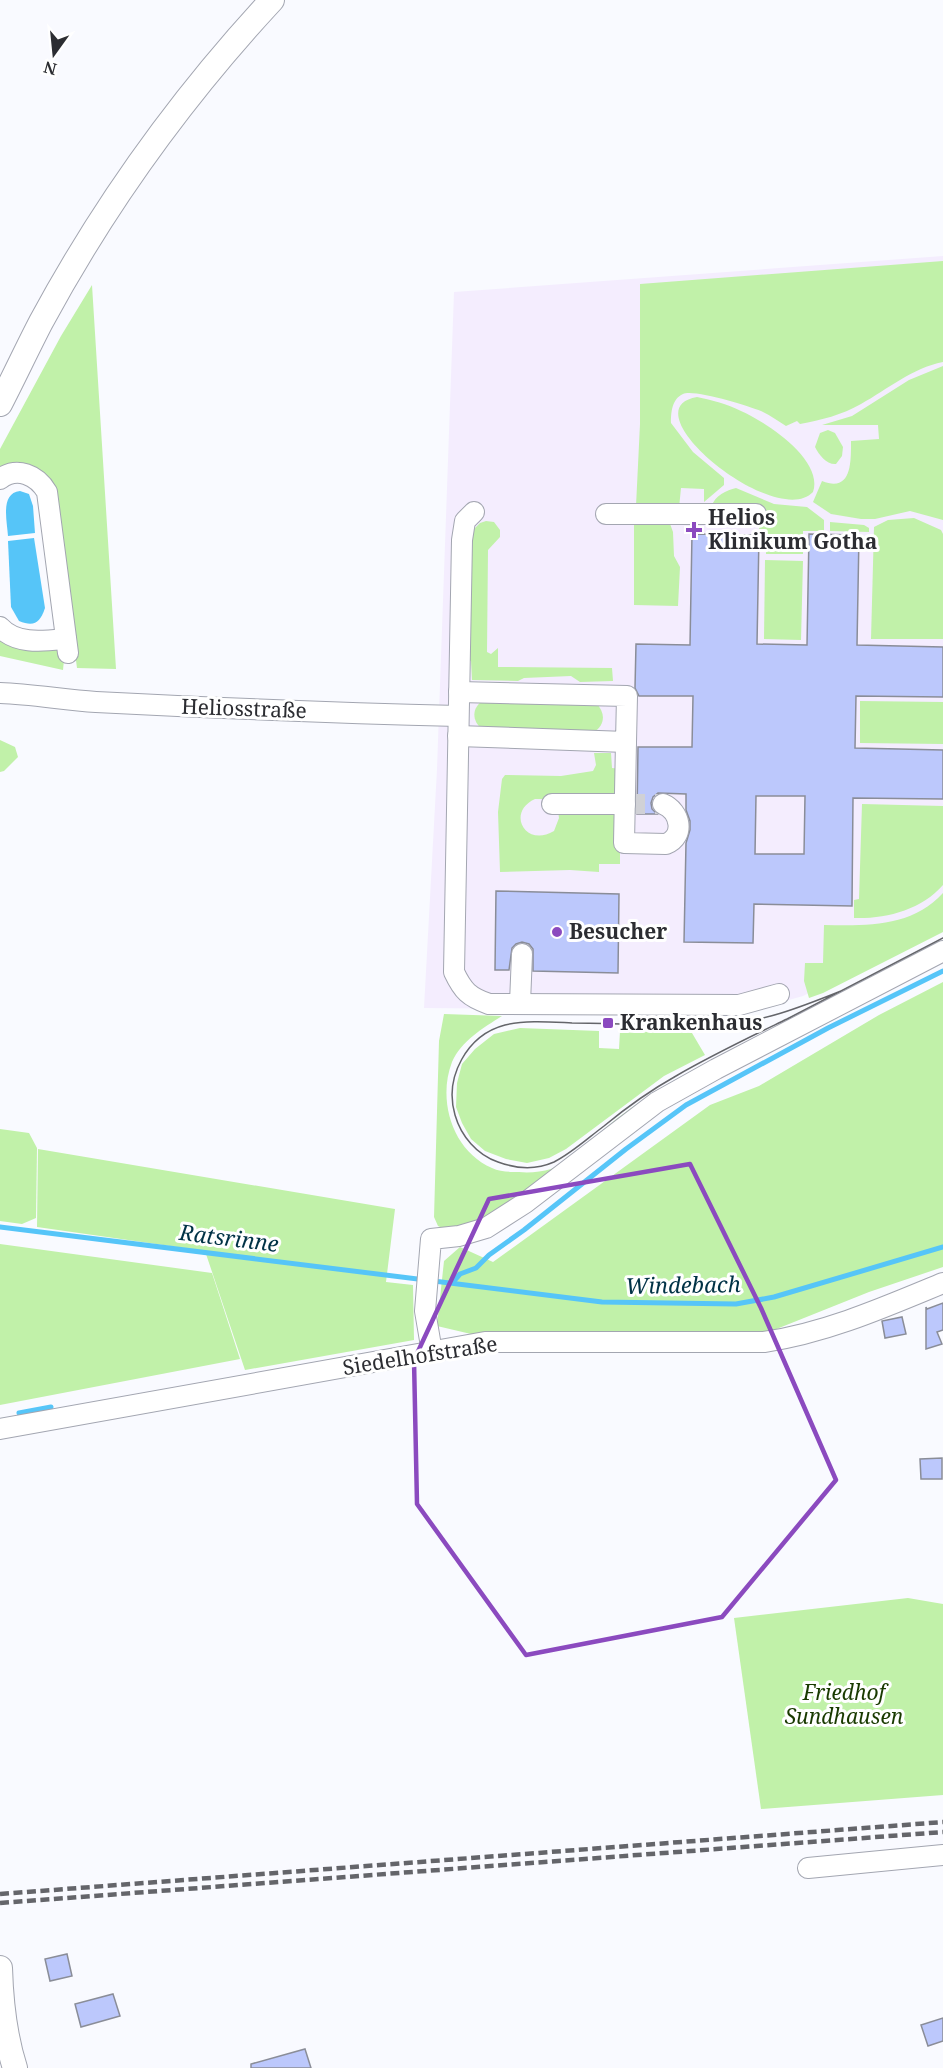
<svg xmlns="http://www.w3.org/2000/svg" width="943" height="2068" viewBox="0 0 943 2068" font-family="'Noto Serif',serif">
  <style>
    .medical { fill: #f4edfe }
    .green { fill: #c1f1a9 }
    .water { fill: #56c5f8 }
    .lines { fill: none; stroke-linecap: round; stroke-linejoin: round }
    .stream { stroke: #56c5f8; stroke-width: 5 }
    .building { fill: #bcc8fc; stroke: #8a8d98; stroke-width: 1.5; fill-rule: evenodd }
    .minor-tunnel { stroke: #d0d1d6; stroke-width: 20; stroke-dasharray: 20 10; stroke-linecap: butt }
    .minor-casing { stroke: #a3a6b1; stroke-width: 22 }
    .major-casing { stroke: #a3a6b1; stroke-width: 26 }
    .minor { stroke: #fff; stroke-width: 20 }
    .major { stroke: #fff; stroke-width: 24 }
    .tram { stroke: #64656a; stroke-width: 1.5 }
    .rail { stroke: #64656a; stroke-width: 4.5; stroke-dasharray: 9 4.5; stroke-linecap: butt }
    .marked { fill: none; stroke: #8b4abf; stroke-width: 4.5; stroke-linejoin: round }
    .poi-dot { fill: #8b4abf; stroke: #fff; stroke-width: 2 }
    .labels { text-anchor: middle; stroke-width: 6; stroke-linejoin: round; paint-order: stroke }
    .poi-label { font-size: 21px; font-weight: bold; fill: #2c2d32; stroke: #fff; text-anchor: start }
    .street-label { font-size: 21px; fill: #2c2d32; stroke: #fff }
    .park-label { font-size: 21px; font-style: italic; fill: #193a00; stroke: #fff }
    .water-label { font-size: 22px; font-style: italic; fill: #003246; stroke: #fff }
  </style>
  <rect width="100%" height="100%" fill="#f9faff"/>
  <!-- medical -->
  <polygon class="medical" points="943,256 943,926 803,996 749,1011 424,1008 437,769 454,292"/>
  <!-- green -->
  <g class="green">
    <path d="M943,261V362C912,368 888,389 861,404C842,415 821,420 800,424L797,421L786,426C778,421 770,415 761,411C748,406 694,389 683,394C672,399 671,412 671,423L693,452L724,478V485L704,502V489L681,488L679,508L636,506L640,424V284Z"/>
    <polygon points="92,285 116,669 77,668 57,518 50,484 0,470 0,449 61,336"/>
    <path d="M943,366V520L910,511L875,519H861L831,514L813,502L822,481C852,493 851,462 851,441L879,439L878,425H822L852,416L909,380Z"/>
    <path d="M697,397C712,400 727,404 741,411C766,422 824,460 813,492C776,531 626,409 697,397Z"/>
    <path d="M828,430L835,433L843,447L842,456L836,464C827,465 819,455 815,447L820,433Z"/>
    <path d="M736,488L774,504L807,507L824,520V531H803V554H766L767,531L759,530L761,510L712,506C714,496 727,490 736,488Z"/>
    <polygon points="914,518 941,530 943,534 943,639 871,639 874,527 888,520"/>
    <polygon points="486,521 494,522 500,530 500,537 488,550 487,652 491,654 498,648 498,667 612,668 613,681 580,682 571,676 524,678 518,681 472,680 471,661 467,660 472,531 480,523"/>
    <polygon points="634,521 669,521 673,532 674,556 680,567 678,606 634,605"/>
    <polygon points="830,522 864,525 869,528 869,532 830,531"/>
    <polygon points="765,560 803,561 801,640 764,639"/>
    <polygon points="0,637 59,648 64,660 63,670 0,656"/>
    <path d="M484,700L596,703C606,713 605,725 594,732L482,729C471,720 472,707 484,700Z"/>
    <polygon points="860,701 943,702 943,744 860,743"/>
    <polygon points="0,740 15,747 18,757 4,771 0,772"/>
    <path d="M594,753H611L612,768L622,769L616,800L535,799C506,812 525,848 554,831L559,818L558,811L620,809V864H599V872L570,870L500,872L498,812L502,779L505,775L561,776L593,771L596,765Z"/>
    <path d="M862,804L943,806V885C921,910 886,919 854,918V900L859,899Z"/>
    <path d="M943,893V932L823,993L809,998L804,981L805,963H823L824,925C867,926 912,927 943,893Z"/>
    <polygon points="943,982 943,1267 869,1292 764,1334 471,1334 437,1326 444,1261 460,1247 493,1262 710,1105 759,1086 879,1015"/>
    <path d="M444,1014L502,1016C483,1028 461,1041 452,1062C437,1101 453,1151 492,1168C500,1172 511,1172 519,1172C529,1173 541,1172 551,1169C570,1161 587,1143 603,1130C621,1115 638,1102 659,1090L545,1180L476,1225L446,1230L438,1226L434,1217L439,1041Z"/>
    <polygon points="520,1028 599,1031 599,1048 619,1049 620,1031 692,1033 705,1055 664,1076 566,1149 549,1158 527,1163 506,1159 485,1151 471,1139 462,1123 456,1107 457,1083 462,1064 475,1049 494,1034"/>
    <polygon points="0,1129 29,1133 37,1148 36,1218 22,1224 0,1221"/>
    <polygon points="38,1149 395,1209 386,1282 413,1285 414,1340 245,1370 205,1251 37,1227"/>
    <polygon points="0,1244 212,1273 240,1359 0,1405"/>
    <polygon points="908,1598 943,1604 943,1795 761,1809 734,1618"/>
  </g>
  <!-- water -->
  <g class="water">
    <path d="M20,491L29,494L33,506L35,533L8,536C7,521 0,493 20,491Z"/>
    <path d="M34,538L45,608C40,623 34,627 19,621L11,607L8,541Z"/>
  </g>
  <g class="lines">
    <!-- stream -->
    <g class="stream">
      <polyline points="0,1227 602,1302 736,1304 774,1297 943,1247"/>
      <polyline points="453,1282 460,1274 476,1268 489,1255 524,1230 626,1149 686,1105 828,1028 943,971"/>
      <polyline points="19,1413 51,1407"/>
    </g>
  </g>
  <!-- building -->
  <g class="building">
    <path d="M692,534L759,535L757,644L807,645L809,534L859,535L857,645L943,647V697L856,696L855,748L943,750V799L853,798L852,906L754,904L753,943L684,942L686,843L690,830V821L686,810V794L658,793L653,797L651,803L652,809L657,814H637L638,747H692L693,696H639L635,688L636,644L690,645ZM756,796H805L804,854H755Z"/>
    <polygon points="496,891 619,894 618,973 533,971 533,949 529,944 522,942 516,944 512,948 509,970 495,970"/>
    <polygon points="943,1303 943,1330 937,1332 942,1344 926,1349 926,1307 927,1309"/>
    <polygon points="902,1317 906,1334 885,1338 882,1321"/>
    <polygon points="942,1458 942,1479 921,1479 920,1459"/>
    <polygon points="67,1954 72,1976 50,1981 45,1959"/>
    <polygon points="113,1994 120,2016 81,2027 75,2004"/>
    <polygon points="943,2018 943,2041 928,2046 921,2025"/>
    <polygon points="305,2049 311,2068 251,2068 251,2064"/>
  </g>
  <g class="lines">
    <!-- minor-tunnel -->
    <polyline class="minor-tunnel" points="625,804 663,804"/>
    <!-- minor casing -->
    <g class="minor-casing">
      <g id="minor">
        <path d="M0,479C17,466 37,475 47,492L68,653"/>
        <path d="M474,512L465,521L462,540L454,972C463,991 469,997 489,1004L739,1005L779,994"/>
        <polyline points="606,514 756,514"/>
        <path d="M0,627C16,645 44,641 66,639"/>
        <path d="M0,693C32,694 64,700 96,702C216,708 337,713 458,716"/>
        <polyline points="458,736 626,742 627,696 459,692"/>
        <path d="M626,742L624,843L666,844C686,836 680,811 663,804"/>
        <polyline points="552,804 625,804"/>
        <polyline points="520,1003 522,954"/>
        <polyline points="432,1352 425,1311 431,1239 459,1236 486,1228 525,1203 657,1102 716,1069 943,951"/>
        <path d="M0,1429L485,1342H764C826,1333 885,1307 943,1283"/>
        <polyline points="808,1868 943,1855"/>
      </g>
    </g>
    <!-- major casing -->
    <g class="major-casing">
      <g id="major">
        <path d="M0,404C14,377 27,349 41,322C103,207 183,96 272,0"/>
        <path d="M0,1968C1,2001 5,2037 15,2068"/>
      </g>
    </g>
    <!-- minor -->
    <use href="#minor" class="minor"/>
    <!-- major -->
    <use href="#major" class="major"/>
    <!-- tram -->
    <path class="tram" d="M841,991C801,1007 761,1023 717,1025C669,1027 620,1023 572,1023C550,1022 526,1020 505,1025C467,1035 444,1077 455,1115C461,1136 477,1155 498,1162C517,1169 536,1170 554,1162C572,1153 588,1138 604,1126C627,1107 651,1090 676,1076C712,1055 750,1037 787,1019C839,992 891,965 943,938"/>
    <!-- rail -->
    <g class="rail">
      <polyline points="0,1894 943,1822"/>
      <polyline points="0,1903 943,1832"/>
    </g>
  </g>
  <!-- marked area -->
  <path class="marked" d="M690,1164L761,1308L836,1480L722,1617L526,1655L417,1504L414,1360L489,1199Z"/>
  <!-- markers -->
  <g class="poi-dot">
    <path d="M691 521h6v6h6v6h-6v6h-6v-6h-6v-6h6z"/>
    <circle cx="557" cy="932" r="6"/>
    <rect x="602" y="1017" width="12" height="12" rx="3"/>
  </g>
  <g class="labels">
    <!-- poi labels -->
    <g class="poi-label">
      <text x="708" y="525">Helios<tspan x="708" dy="24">Klinikum Gotha</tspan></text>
      <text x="569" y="939">Besucher</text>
      <text x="620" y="1030">Krankenhaus</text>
    </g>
    <!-- street labels -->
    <g class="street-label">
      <text transform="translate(244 709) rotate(2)" y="7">Heliosstraße</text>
      <text transform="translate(420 1356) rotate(-9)" y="7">Siedelhofstraße</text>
    </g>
    <!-- park labels -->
    <g class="park-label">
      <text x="844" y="1700">Friedhof<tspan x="844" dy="24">Sundhausen</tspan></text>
    </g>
    <!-- water labels -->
    <g class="water-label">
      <text transform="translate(229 1238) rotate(7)" y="8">Ratsrinne</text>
      <text transform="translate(683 1285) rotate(-1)" y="8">Windebach</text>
    </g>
  </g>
  <!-- north arrow -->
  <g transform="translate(54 54) rotate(195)" stroke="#ffffff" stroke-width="4.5" paint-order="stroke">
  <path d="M0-4.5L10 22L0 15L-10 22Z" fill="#2c2d32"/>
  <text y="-9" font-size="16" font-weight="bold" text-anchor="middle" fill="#2c2d32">N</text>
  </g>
</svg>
